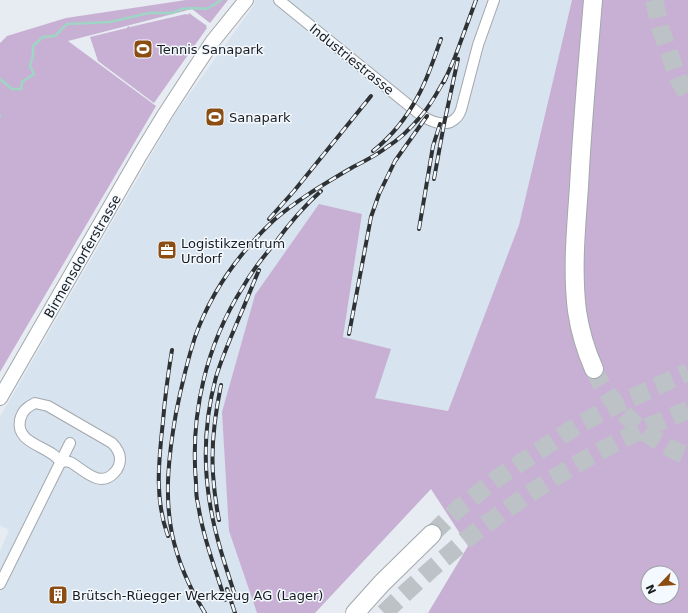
<svg xmlns="http://www.w3.org/2000/svg" width="688" height="613" viewBox="0 0 688 613" font-family="'DejaVu Sans',sans-serif">
  <style>
    .built { fill: #d7e3ee }
    .green { fill: #c8b0d4; fill-rule: evenodd }
    .lines { fill: none; stroke-linecap: round; stroke-linejoin: round }
    .stream { stroke: #a0d5c5; stroke-width: 2.5 }
    .motorway-tunnel { stroke: #bdc2c7; stroke-width: 18; stroke-dasharray: 18 9; stroke-linecap: butt }
    .minor-casing { stroke: #a2a8ad; stroke-width: 12 }
    .secondary-casing { stroke: #a2a8ad; stroke-width: 16 }
    .motorway-casing { stroke: #a2a8ad; stroke-width: 20 }
    .minor { stroke: #fff; stroke-width: 10 }
    .secondary { stroke: #fff; stroke-width: 14 }
    .motorway { stroke: #fff; stroke-width: 18 }
    .rail-casing { stroke: #2f3234; stroke-width: 4 }
    .rail { stroke: #f3f9ff; stroke-width: 2.5; stroke-dasharray: 8; stroke-linecap: butt }
    .labels { text-anchor: middle; stroke-width: 3; stroke-linejoin: round; paint-order: stroke }
    .poi-label { font-size: 13px; fill: #191c1e; stroke: #f3f9ff; text-anchor: start }
    .street-label { font-size: 13px; fill: #191c1e; stroke: #f3f9ff }
  </style>
  <rect width="100%" height="100%" fill="#e6ecf1"/>
  <!-- built -->
  <polygon class="built" points="255,0 572,0 519,225 448,411 375,398 343,338 362,214 229,531 257,613 0,613 0,551 9,530 0,525 0,417 175,114 254,5"/>
  <!-- green -->
  <g class="green">
    <polygon points="186,0 228,0 210,23 192,9 68,41 156,106 0,372 0,43 7,36 66,18"/>
    <path d="M572,0H688V613H428L468,546L431,489L315,613H257L229,531L222,412L255,295L319,204L362,214L343,337L391,349L375,398L448,411L519,225ZM648,573H672V597H648Z"/>
    <polygon points="189,13 207,26 206,27 207,28 154,103 98,61 90,37 127,28 128,26 130,27 186,14 188,15"/>
  </g>
  <g class="lines">
    <!-- stream -->
    <g class="stream">
      <polyline points="0,79 12,89 21,89 22,82 34,74 30,66 33,56 33,46 43,37 55,36 67,24 110,22 149,13 172,13 182,9 194,8 206,9 217,3 221,0"/>
      <polyline points="0,115 0,116"/>
    </g>
    <!-- motorway-tunnel -->
    <g class="motorway-tunnel">
      <polyline points="654,0 661,30 678,78 688,96"/>
      <path d="M594,369C597,377 601,384 606,391C624,419 657,445 688,456"/>
      <polyline points="432,534 460,507 499,477 578,425 618,404 688,372"/>
      <path d="M384,613C403,595 422,577 442,560C451,553 459,545 468,538C535,486 609,441 688,410"/>
    </g>
    <!-- minor casing -->
    <g class="minor-casing">
      <g id="minor">
        <path d="M279,0L422,116C432,122 447,128 456,118C459,116 460,112 461,110L478,45L494,0"/>
        <path d="M35,403L48,406L112,443C116,447 120,453 120,459C120,465 118,469 114,473C99,489 82,468 70,462C66,461 64,461 60,462C52,446 15,445 20,420C22,411 27,407 35,403Z"/>
        <polyline points="0,584 70,443"/>
      </g>
    </g>
    <!-- secondary casing -->
    <g class="secondary-casing">
      <polyline id="secondary" points="0,398 140,155 165,114 191,74 213,41 246,0"/>
    </g>
    <!-- motorway casing -->
    <g class="motorway-casing">
      <g id="motorway">
        <path d="M593,0C588,62 582,125 579,187C576,228 572,270 577,311C580,331 586,351 594,369"/>
        <polyline points="355,613 382,583 432,534"/>
      </g>
    </g>
    <!-- minor -->
    <use href="#minor" class="minor"/>
    <!-- secondary -->
    <use href="#secondary" class="secondary"/>
    <!-- motorway -->
    <use href="#motorway" class="motorway"/>
    <!-- rail casing -->
    <g class="rail-casing">
      <g id="rail">
        <polyline points="444,82 455,57 476,0"/>
        <path d="M373,151C392,136 407,117 418,96C428,78 434,58 441,39"/>
        <polyline points="434,179 444,124 458,59"/>
        <polyline points="269,219 294,191 371,96"/>
        <polyline points="419,229 433,146 440,124"/>
        <polyline points="349,334 371,217 379,194 395,161 427,116"/>
        <path d="M219,520C216,505 214,489 213,474C211,444 215,414 221,385"/>
        <path d="M168,536C154,498 159,460 163,421C165,397 168,374 172,350"/>
        <polyline points="227,589 235,613"/>
        <path d="M235,595C225,565 215,535 210,504C203,463 205,418 216,377C222,357 231,337 239,318C246,302 252,286 259,270"/>
        <path d="M225,600C215,568 203,537 198,504C196,497 196,490 196,483C190,414 206,345 243,287C252,271 263,257 275,243C289,224 303,207 321,191"/>
        <path d="M205,613C190,589 178,562 172,534C164,494 169,453 176,413C181,388 187,362 195,337C211,292 240,252 274,220C298,199 326,183 353,167C365,161 377,155 387,147C400,139 411,128 421,116C431,105 438,91 446,77"/>
      </g>
    </g>
    <!-- rail -->
    <use href="#rail" class="rail"/>
  </g>
  <!-- icons -->
  <defs>
    <g id="stadium-square" transform="scale(1)"><rect x="-9" y="-9" width="18" height="18" rx="4" fill="#8b4d11" stroke="#f3f9ff"/><path d="M0-5a6.5 5 0 1 0 0 10a6.5 5 0 1 0 0-10ZM-3.5-1.8h7v3.6h-7Z" fill="#fff"/></g>
    <g id="office-square" transform="scale(1)"><rect x="-9" y="-9" width="18" height="18" rx="4" fill="#8b4d11" stroke="#f3f9ff"/><path d="M-6-3h4V-5.5h4V-3h4V5H-6ZM-1-4.5V-3h2v-1.5ZM-6 0V1H6V0Z" fill="#fff"/></g>
    <g id="building-square" transform="scale(1)"><rect x="-9" y="-9" width="18" height="18" rx="4" fill="#8b4d11" stroke="#f3f9ff"/><path d="M-4-6H4V6H1V3H-1V6H-4ZM-2.5-4.3h1.7v1.8h-1.7ZM.8-4.3h1.7v1.8H.8ZM-2.5-1h1.7V.8h-1.7ZM.8-1h1.7V.8H.8Z" fill="#fff"/></g>
  </defs>
  <g fill-rule="evenodd">
    <use href="#stadium-square" x="143" y="49"/>
    <use href="#stadium-square" x="215" y="117"/>
    <use href="#office-square" x="167" y="250"/>
    <use href="#building-square" x="58" y="595"/>
  </g>
  <g class="labels">
    <!-- poi labels -->
    <g class="poi-label">
      <text x="157" y="54">Tennis Sanapark</text>
      <text x="229" y="122">Sanapark</text>
      <text x="181" y="248">Logistikzentrum<tspan x="181" dy="15">Urdorf</tspan></text>
      <text x="72" y="600">Brütsch-Rüegger Werkzeug AG (Lager)</text>
    </g>
    <!-- street labels -->
    <g class="street-label">
      <text transform="translate(352 59) rotate(39)" y="5">Industriestrasse</text>
      <text transform="translate(82 256) rotate(-60)" y="5">Birmensdorferstrasse</text>
    </g>
  </g>
  <!-- north arrow -->
  <g transform="translate(660 585) rotate(245)"><circle r="19" fill="#f3f9ff" stroke="#9ca1a5"/>
  <path d="M0-3L7 15L0 10L-7 15Z" fill="#8b4d11"/>
  <text y="-6" font-size="11" font-weight="bold" text-anchor="middle" fill="#191c1e">N</text>
  </g>
</svg>
